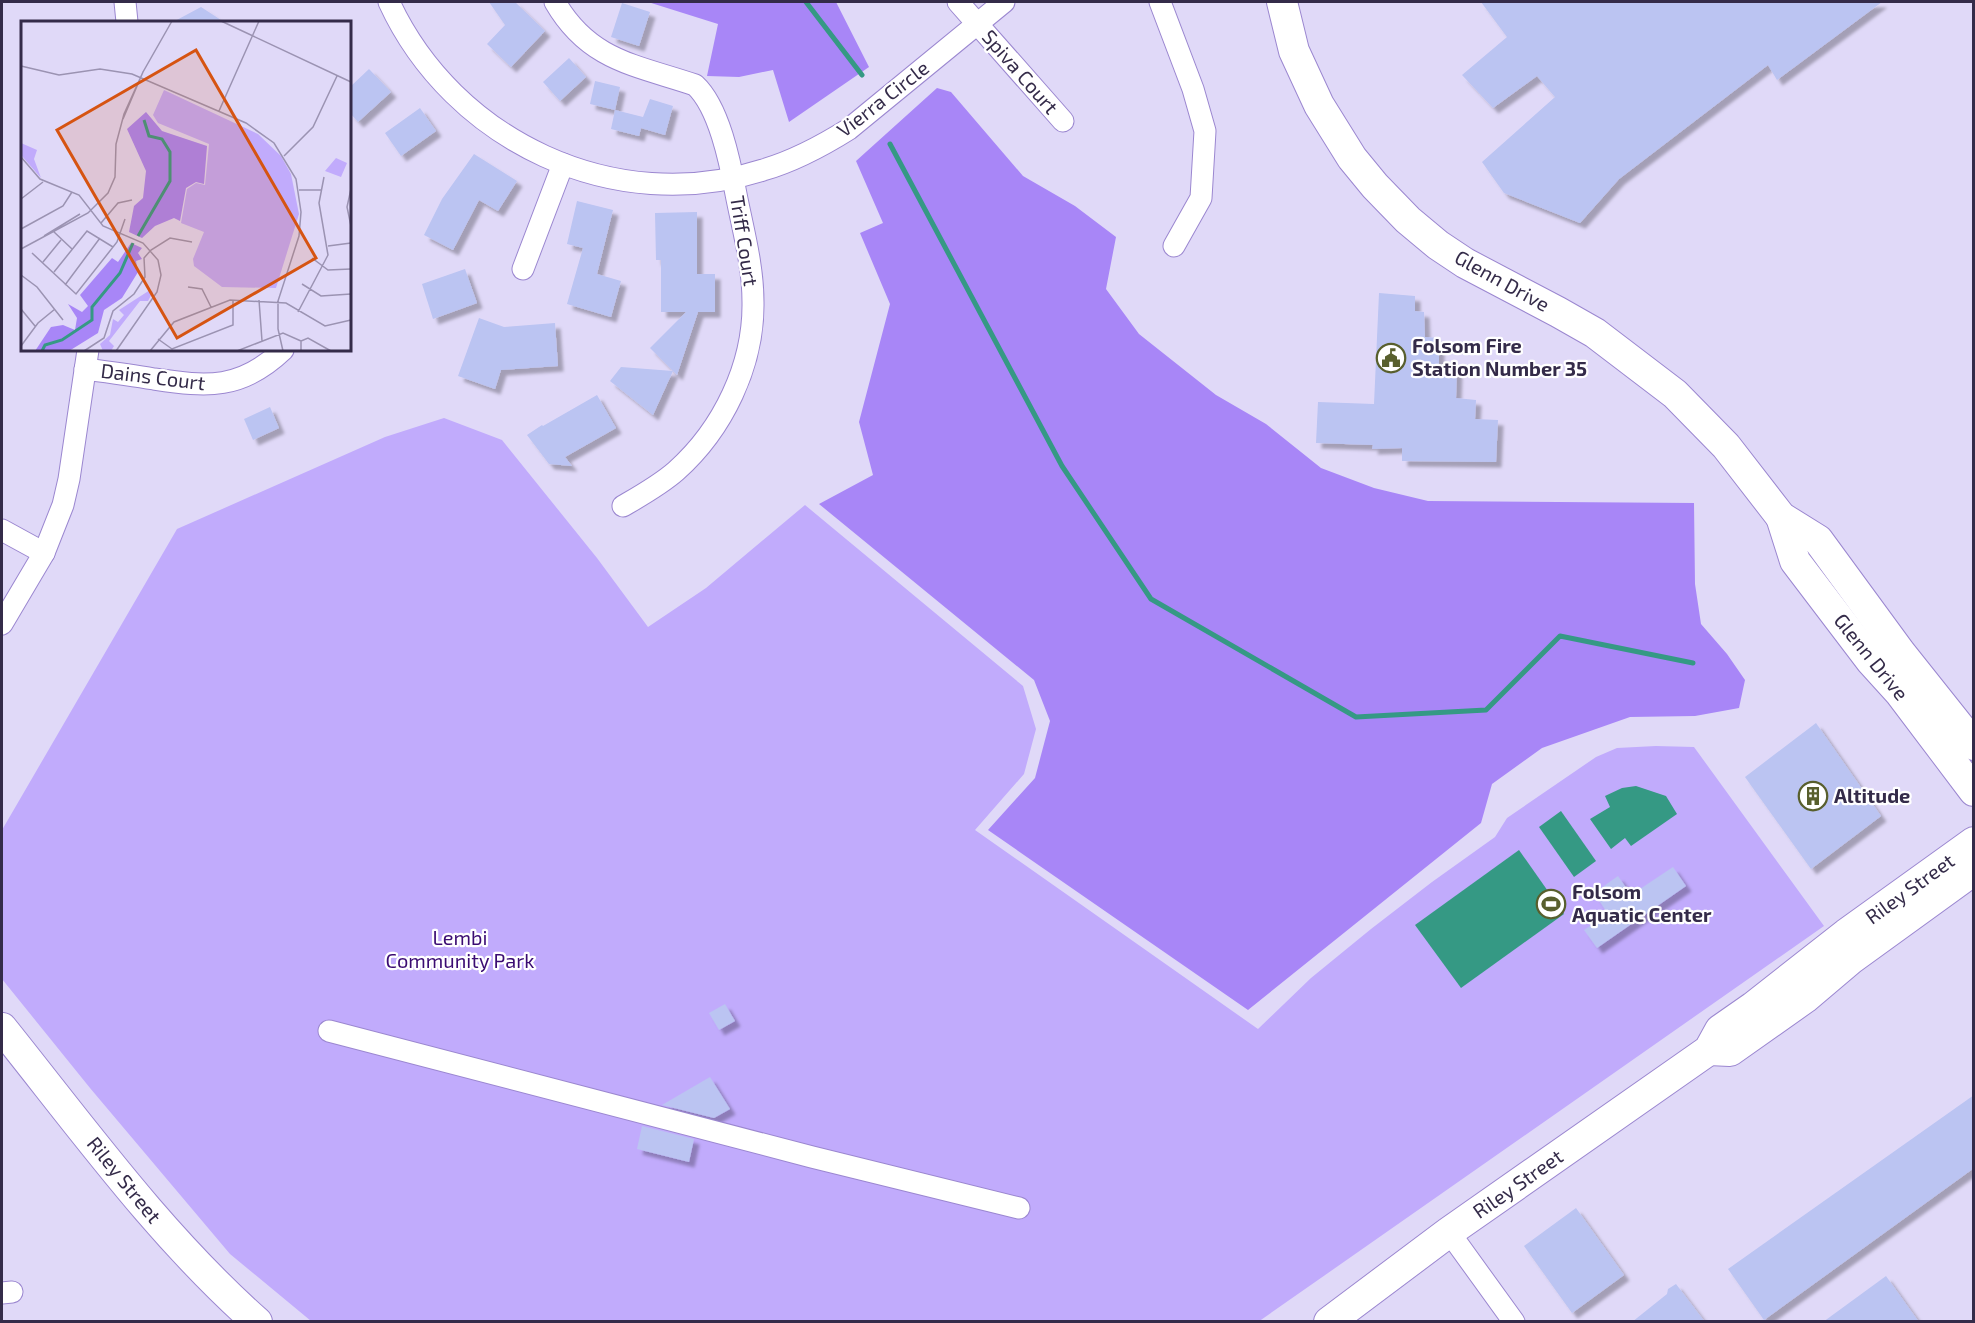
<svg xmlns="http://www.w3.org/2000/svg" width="1975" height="1323" viewBox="0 0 1975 1323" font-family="'Exo 2',sans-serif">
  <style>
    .green { fill: #c1abfc }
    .forest { fill: #a886f7 }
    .water { fill: #359984 }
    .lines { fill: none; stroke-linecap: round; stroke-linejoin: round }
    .stream { stroke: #359984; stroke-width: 5 }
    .building { fill: #bbc4f2; filter: url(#shadow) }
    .street-casing { stroke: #9b87d0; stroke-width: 23 }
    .secondary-casing { stroke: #9b87d0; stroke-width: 32 }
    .street { stroke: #fff; stroke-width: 21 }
    .secondary { stroke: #fff; stroke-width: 30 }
    .labels { text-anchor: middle; stroke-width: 4.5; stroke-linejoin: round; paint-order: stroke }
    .street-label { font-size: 20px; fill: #342b49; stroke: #fff }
    .poi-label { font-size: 20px; font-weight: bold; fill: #342b49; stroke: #fff; text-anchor: start }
    .park-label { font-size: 20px; fill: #3a0b72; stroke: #fff }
    .inset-river { fill: none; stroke: #359984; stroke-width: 3 }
    .inset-road { fill: none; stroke: #9b93b2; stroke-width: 1.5 }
    .view { fill: #d65412; fill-opacity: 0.15; stroke: #d65412; stroke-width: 3 }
    .inset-edge { fill: none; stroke: #342b49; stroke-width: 3 }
  </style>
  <defs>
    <filter id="shadow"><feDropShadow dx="5.5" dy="5.5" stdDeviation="1.5" flood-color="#0004"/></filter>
  </defs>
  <rect width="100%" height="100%" fill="#e0d9f8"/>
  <!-- green -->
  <polygon class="green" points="444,418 502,440 597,558 648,627 706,588 805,505 1023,686 1036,729 1024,774 975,830 1258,1029 1311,978 1371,929 1432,882 1495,837 1507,818 1596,757 1617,748 1656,746 1694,747 1824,926 1258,1322 311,1321 230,1254 90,1088 2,979 2,830 177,529 385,437"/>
  <!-- forest -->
  <g class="forest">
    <polygon points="648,2 836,2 869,67 789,122 773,70 739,77 707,76 718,24"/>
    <polygon points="937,88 951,92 1023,176 1075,206 1116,237 1106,289 1139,334 1216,395 1266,424 1321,468 1374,488 1428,501 1694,503 1695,584 1701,624 1727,654 1745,680 1739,708 1695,716 1630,717 1542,748 1492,784 1481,823 1248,1010 988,830 1035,778 1050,721 1034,680 819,504 873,475 859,422 890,304 860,233 883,223 856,161"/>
  </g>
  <!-- water -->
  <g class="water">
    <polygon points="1636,786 1666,796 1677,814 1631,846 1625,838 1611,849 1590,819 1610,807 1605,796 1622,788"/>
    <polygon points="1561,811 1596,861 1574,877 1539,827"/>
    <polygon points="1519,850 1564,914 1461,988 1415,925"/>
  </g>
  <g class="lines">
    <!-- stream -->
    <g class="stream">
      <polyline points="806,2 862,75"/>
      <polyline points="890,144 1062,466 1151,599 1356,717 1486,710 1560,636 1693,663"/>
    </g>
  </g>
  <!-- building -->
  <g class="building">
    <polygon points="489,2 515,2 545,31 511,67 487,44 505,25"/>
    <polygon points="1481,2 1882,2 1777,80 1768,65 1619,179 1580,223 1504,193 1482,162 1555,97 1537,76 1493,108 1462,75 1507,37"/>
    <polygon points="622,3 650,12 639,46 611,37"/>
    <polygon points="201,7 224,22 173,22"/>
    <polygon points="569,58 586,77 560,101 543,82"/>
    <polygon points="369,69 391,92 358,122 350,113 350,87"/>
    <polygon points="595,81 620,87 615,110 590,104"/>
    <polygon points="650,99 673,106 665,135 641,128 639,136 611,129 615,110 643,117"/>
    <polygon points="420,108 436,131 401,156 385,133"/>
    <polygon points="474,154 517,181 498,211 479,200 453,250 424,235 442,199"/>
    <polygon points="577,201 613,210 597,274 621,281 611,317 567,304 583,248 567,244"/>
    <polygon points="697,212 697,274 715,274 715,312 698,312 677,375 650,348 686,312 661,312 661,260 656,260 655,213"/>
    <polygon points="465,269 477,303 433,319 422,284"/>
    <polygon points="1379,293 1415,296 1415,311 1424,312 1425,337 1439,338 1439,366 1457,367 1456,398 1476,400 1475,419 1498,420 1496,462 1402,461 1402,448 1372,449 1373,445 1316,443 1318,402 1374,404"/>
    <polygon points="479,318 504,327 555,323 558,366 501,370 495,389 458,376"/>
    <polygon points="621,367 673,371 653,415 610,381"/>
    <polygon points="597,395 616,428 565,457 572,466 549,464 527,435 542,425 543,426"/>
    <polygon points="270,407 279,428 253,440 244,419"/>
    <polygon points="1816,723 1881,816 1811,869 1745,777"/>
    <polygon points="1673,867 1686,886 1597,948 1584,930 1608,914 1594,893 1618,876 1631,895"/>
    <polygon points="725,1004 735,1021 719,1030 709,1013"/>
    <polygon points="710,1077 730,1109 714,1118 662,1105"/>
    <polygon points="1974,1095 1974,1168 1764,1320 1728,1269"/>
    <polygon points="642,1126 694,1139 689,1162 637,1149"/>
    <polygon points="1576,1208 1624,1275 1572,1313 1524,1246"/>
    <polygon points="1886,1276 1919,1322 1823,1322"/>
    <polygon points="1676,1284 1705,1322 1632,1322 1667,1294 1668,1289"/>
  </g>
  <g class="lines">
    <!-- street casing -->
    <g class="street-casing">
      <g id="street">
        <polyline points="125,2 127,22"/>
        <path d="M389,2C453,141 615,218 763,170C794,161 822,146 849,129L1004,2"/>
        <path d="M555,2C589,61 636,65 695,85C719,107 730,162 736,194C743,230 753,265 753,302C754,365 723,429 676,471C660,485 642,495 623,506"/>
        <polyline points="958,2 1063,121"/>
        <polyline points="1160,2 1193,89 1205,131 1201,198 1174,246"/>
        <polyline points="523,269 563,164"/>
        <path d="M85,369C108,372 131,375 154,379C208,387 241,390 283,350"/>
        <polyline points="2,530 44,553"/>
        <polyline points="2,624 44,553 63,505 69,479 88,350"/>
        <polyline points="329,1031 812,1157 1019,1208"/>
        <polyline points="1449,1232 1514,1322"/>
        <polyline points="2,1293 12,1292"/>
      </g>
    </g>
    <!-- secondary casing -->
    <g class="secondary-casing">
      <g id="secondary">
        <polyline points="1282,2 1294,51 1319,105 1352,158 1375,186 1408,220 1438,245 1465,263 1558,312 1595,333 1675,394 1726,446 1781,517 1818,540 1900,652 1974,745"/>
        <polyline points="1781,517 1795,561 1871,661 1900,693 1974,791"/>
        <path d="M2,1028C83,1129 159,1235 257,1322"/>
        <polyline points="1709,1050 1730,1051 1805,998 1851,959 1974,870"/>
        <polyline points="1329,1322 1449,1232 1709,1050 1720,1030 1753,1007 1846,934 1974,842"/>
      </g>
    </g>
    <!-- street -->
    <use href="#street" class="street"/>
    <!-- secondary -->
    <use href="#secondary" class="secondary"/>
  </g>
  <!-- icons -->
  <defs>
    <g id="civic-ring" transform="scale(1.5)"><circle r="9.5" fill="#fff" stroke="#585f2d" stroke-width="1.5"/><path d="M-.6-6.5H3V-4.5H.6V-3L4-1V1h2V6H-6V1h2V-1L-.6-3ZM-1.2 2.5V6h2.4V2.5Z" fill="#585f2d"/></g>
    <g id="building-ring" transform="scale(1.5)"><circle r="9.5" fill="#fff" stroke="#585f2d" stroke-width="1.5"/><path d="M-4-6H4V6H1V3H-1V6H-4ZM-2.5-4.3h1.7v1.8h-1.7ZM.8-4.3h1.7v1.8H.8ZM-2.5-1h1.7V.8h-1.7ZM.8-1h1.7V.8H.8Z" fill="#585f2d"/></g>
    <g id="stadium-ring" transform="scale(1.5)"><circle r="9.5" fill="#fff" stroke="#585f2d" stroke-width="1.5"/><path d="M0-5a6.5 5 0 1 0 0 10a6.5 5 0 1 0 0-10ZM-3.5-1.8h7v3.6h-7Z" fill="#585f2d"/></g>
  </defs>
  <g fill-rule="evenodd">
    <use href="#civic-ring" x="1391" y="358"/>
    <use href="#building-ring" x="1813" y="796"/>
    <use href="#stadium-ring" x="1551" y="904"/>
  </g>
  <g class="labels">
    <!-- street labels -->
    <g class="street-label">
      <text transform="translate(1020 72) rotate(49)" y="7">Spiva Court</text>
      <text transform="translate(883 99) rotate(-38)" y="7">Vierra Circle</text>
      <text transform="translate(744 241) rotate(81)" y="7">Triff Court</text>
      <text transform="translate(1502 281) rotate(29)" y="7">Glenn Drive</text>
      <text transform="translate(153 377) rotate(7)" y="7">Dains Court</text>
      <text transform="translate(1871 657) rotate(51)" y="7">Glenn Drive</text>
      <text transform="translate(1910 889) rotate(-36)" y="7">Riley Street</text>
      <text transform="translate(124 1180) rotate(51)" y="7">Riley Street</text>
      <text transform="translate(1518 1184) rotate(-35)" y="7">Riley Street</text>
    </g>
    <!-- poi labels -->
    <g class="poi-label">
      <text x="1412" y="353">Folsom Fire<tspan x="1412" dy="23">Station Number 35</tspan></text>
      <text x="1834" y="803">Altitude</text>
      <text x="1572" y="899">Folsom<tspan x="1572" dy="23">Aquatic Center</tspan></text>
    </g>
    <!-- park labels -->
    <g class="park-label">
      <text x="460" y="945">Lembi<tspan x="460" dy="23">Community Park</tspan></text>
    </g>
  </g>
  <!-- overview -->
  <g transform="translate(21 21)">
    <rect width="330" height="330" fill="#e0d9f8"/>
    <path d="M143,69L237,113L260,135L270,153L278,193L255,267L201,266L173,245L172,238L183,211L160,202L166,168L175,162L184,164L188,123L137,102L132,94ZM0,122L16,129L13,138L20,157L0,134ZM315,137L326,142L320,156L304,150ZM129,269L132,271L127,280H119L88,320L93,325L90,330H82L79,323L89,314L92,298L97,301L103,294L98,289Z" fill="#c1abfc"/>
    <path d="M125,91L141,110L186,125L183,163L175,161L165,167L159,200L153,197L134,205L121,217L108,211L113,185L122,177L125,150L106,108ZM110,222L121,227L117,232L121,238L115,240L117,251L101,277L83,289L77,312L48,330H14L30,306L42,304L54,309L56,297L47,283L61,291L67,285L59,274L91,237L97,241Z" fill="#a886f7"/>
    <path class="inset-river" d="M117,215L149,160V131L141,118L128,115L123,99M21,330L24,324L41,319L71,299V286L99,252L112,222"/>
    <path class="inset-road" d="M200,0L330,61M0,45L38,54L79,48L111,53L225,102L253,122L275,158L280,191L278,215L257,280V308L262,330M198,90L238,0M102,98L122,51L151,0M263,135L292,106L316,55M0,136L19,158L58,174L82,205L122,222L137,239L140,254L136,271L95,330M330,168L326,186L330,205M278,169H300M0,178L22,161M80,202L97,182L111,179M0,208L42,185L51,171M32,210L51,228M23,215L59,193M307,225L330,222M0,228L67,192L87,172L94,156L95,123L103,93L122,51M11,232L55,273L96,221L104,198M291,237L307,249L330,248M22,241L40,219M33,251L66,210L92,226M0,254L16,266L42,299M281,263L300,275L330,273M44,264L79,217M167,266L181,268L190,286M238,279L241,320M0,288L14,305M277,291L307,234L298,182L303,156M137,318L151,328L212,304V279M0,325L17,302L34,288M63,330L83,317L92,290L113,273L124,256L123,237L130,229L149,217L171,221M129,330L153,301L209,279L265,282L304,305L330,299M216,330L262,312L280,320M280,330V320L287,317L310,330"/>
    <path class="view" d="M175,29L295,237L156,317L36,109Z"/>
    <rect width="330" height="330" class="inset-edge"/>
  </g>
  <!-- border -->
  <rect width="1975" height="1323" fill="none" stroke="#342b49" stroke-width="6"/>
</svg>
